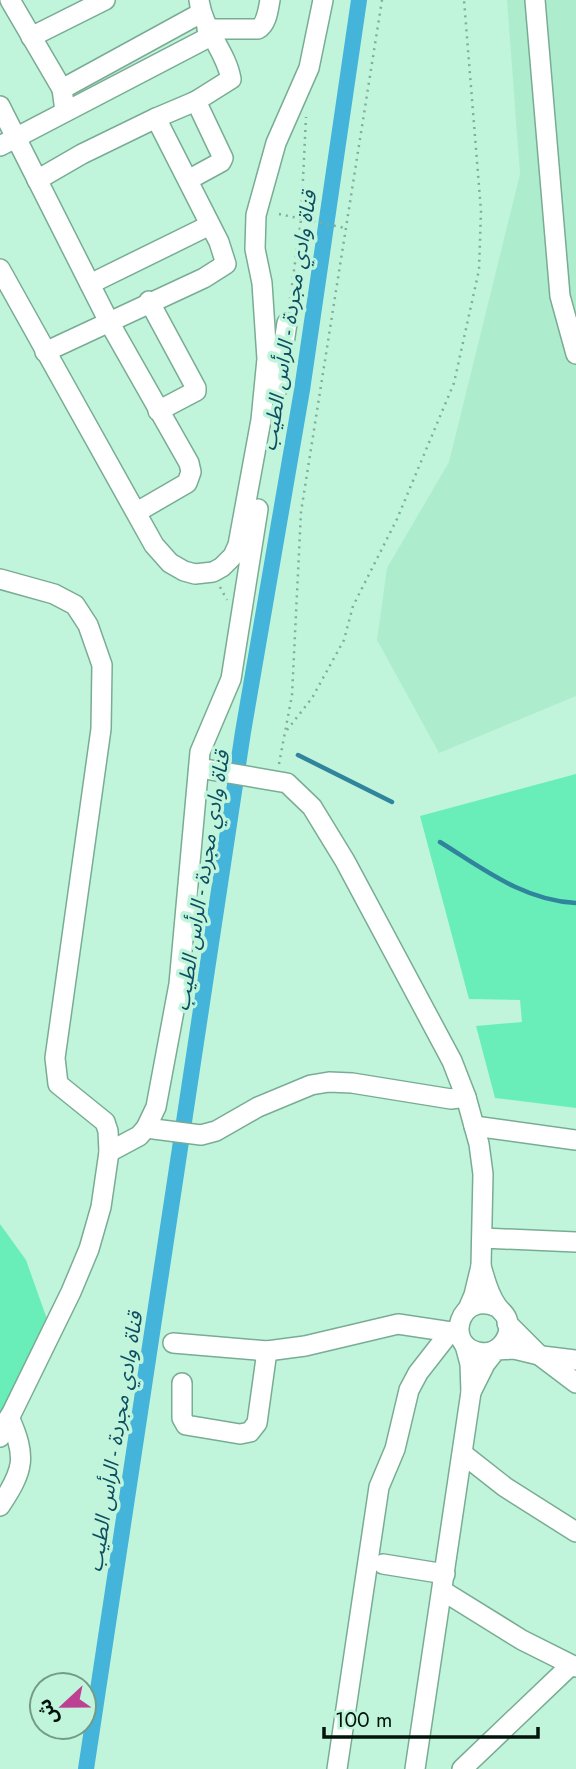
<svg xmlns="http://www.w3.org/2000/svg" width="576" height="1769" viewBox="0 0 576 1769" font-family="Jost,'Noto Sans Arabic',sans-serif">
  <style>
    .built { fill: #aeecce }
    .green { fill: #69eeb9 }
    .lines { fill: none; stroke-linecap: round; stroke-linejoin: round }
    .stream { stroke: #30849c; stroke-width: 4.5 }
    .canal { stroke: #44b4da; stroke-width: 16 }
    .minor-casing { stroke: #79ac94; stroke-width: 22 }
    .path { stroke: #82ac99; stroke-width: 2.5; stroke-dasharray: 2 5; stroke-linecap: butt }
    .minor { stroke: #fff; stroke-width: 19 }
    .path-bridge { stroke: #82ac99; stroke-width: 2.5; stroke-dasharray: 2 5; stroke-linecap: butt }
    .labels { text-anchor: middle; stroke-width: 7; stroke-linejoin: round; paint-order: stroke }
    .water-label { font-size: 21px; font-style: italic; fill: #0f4e62; stroke: #c0f5dc }
  </style>
  <rect width="100%" height="100%" fill="#c0f5dc"/>
  <!-- built -->
  <polygon class="built" points="507,0 576,0 576,696 439,753 377,640 387,568 449,462 520,174"/>
  <!-- green -->
  <g class="green">
    <polygon points="576,774 576,1108 495,1098 476,1026 522,1022 520,1000 469,999 420,816"/>
    <polygon points="0,1224 26,1260 47,1319 0,1417"/>
  </g>
  <g class="lines">
    <!-- stream -->
    <g class="stream">
      <polyline points="298,755 392,802"/>
      <path d="M440,842C482,868 524,901 576,903"/>
    </g>
    <!-- canal -->
    <polyline class="canal" points="86,1769 243,732 302,390 359,0"/>
    <!-- minor casing -->
    <g class="minor-casing">
      <g id="minor">
        <polyline points="10,0 62,89"/>
        <polyline points="535,0 560,296 576,354"/>
        <path d="M207,29H258C267,24 268,10 270,0"/>
        <polyline points="31,37 105,0"/>
        <polyline points="0,106 109,322 189,463 191,472 187,483 137,512"/>
        <polyline points="65,111 62,89 201,13"/>
        <polyline points="0,146 211,36"/>
        <polyline points="37,180 82,154 156,118"/>
        <polyline points="188,180 221,162 223,158 196,101"/>
        <polyline points="0,269 154,545 170,563 184,571 195,574 213,572 222,567 233,556 238,545 261,420 267,359 262,283 255,249 256,215 276,143 309,68 323,0"/>
        <polyline points="90,284 210,225"/>
        <polyline points="149,301 196,388 196,391 158,411"/>
        <path d="M45,352L204,278L226,264L219,242L156,118L196,101L231,79C226,51 203,30 199,0"/>
        <polyline points="277,389 287,323"/>
        <polyline points="0,579 54,594 75,605 88,625 102,665 101,729 55,1058 58,1084 105,1122 108,1131 109,1152 101,1207 89,1249 71,1292 0,1437"/>
        <polyline points="199,768 287,783 312,807 345,861 452,1061 466,1097 479,1144 483,1174 481,1266"/>
        <polyline points="474,1126 576,1140"/>
        <polyline points="146,1128 201,1135 216,1131 258,1107 311,1085 329,1082 352,1083 451,1099 466,1097"/>
        <polyline points="109,1152 139,1136 146,1128 156,1107 179,984 200,752 231,679 258,509"/>
        <polyline points="482,1238 576,1242"/>
        <path d="M468,1309L474,1295L481,1266C485,1279 488,1294 497,1306C500,1311 505,1313 507,1319C514,1337 497,1357 478,1352C444,1345 459,1290 497,1307"/>
        <polyline points="173,1343 267,1351 305,1346 398,1324 458,1333"/>
        <polyline points="465,1345 470,1364 471,1392 485,1364 496,1350 514,1349 539,1355 507,1323"/>
        <polyline points="539,1355 576,1383"/>
        <polyline points="542,1356 576,1360"/>
        <polyline points="182,1383 182,1418 186,1425 240,1434 250,1432 257,1423 267,1351"/>
        <polyline points="463,1454 505,1487 576,1532"/>
        <path d="M0,1506C24,1470 27,1457 9,1417"/>
        <polyline points="383,1564 445,1574"/>
        <polyline points="443,1591 522,1640 576,1667"/>
        <polyline points="337,1769 379,1487 395,1449 409,1390 418,1373 450,1332"/>
        <polyline points="415,1769 471,1392"/>
        <polyline points="462,1769 571,1665"/>
      </g>
    </g>
    <!-- path -->
    <g class="path">
      <polyline points="289,306 301,220 306,117"/>
      <polyline points="220,587 227,600"/>
      <polyline points="287,730 312,698 344,640 353,606 397,519 454,383 479,270 481,211 464,0"/>
      <polyline points="279,764 292,695 301,512 382,0"/>
    </g>
    <!-- minor -->
    <use href="#minor" class="minor"/>
    <!-- path-bridge -->
    <polyline class="path-bridge" points="279,214 345,228"/>
  </g>
  <g class="labels">
    <!-- water labels -->
    <g class="water-label">
      <text transform="translate(289 321) rotate(-81)" y="7">قناة وادي مجردة - الرأس الطيب</text>
      <text transform="translate(202 881) rotate(-81)" y="7">قناة وادي مجردة - الرأس الطيب</text>
      <text transform="translate(115 1442) rotate(-81)" y="7">قناة وادي مجردة - الرأس الطيب</text>
    </g>
  </g>
  <!-- north arrow -->
  <g transform="translate(63 1706) rotate(248)"><circle r="33" fill="#c0f5dc" stroke="#749b88" stroke-width="2"/>
  <path d="M0-5L12 26L0 18L-12 26Z" fill="#bd4192"/>
  <text y="-10" font-size="19" font-weight="bold" text-anchor="middle" fill="#01130b">ش</text>
  </g>
  <!-- scale -->
  <path d="M324 1727v10h214v-10" fill="none" stroke="#01130b" stroke-width="3.5"/>
  <text x="335" y="1727" font-size="21" fill="#01130b" stroke="#c0f5dc" stroke-width="5" paint-order="stroke">100 m</text>
</svg>
